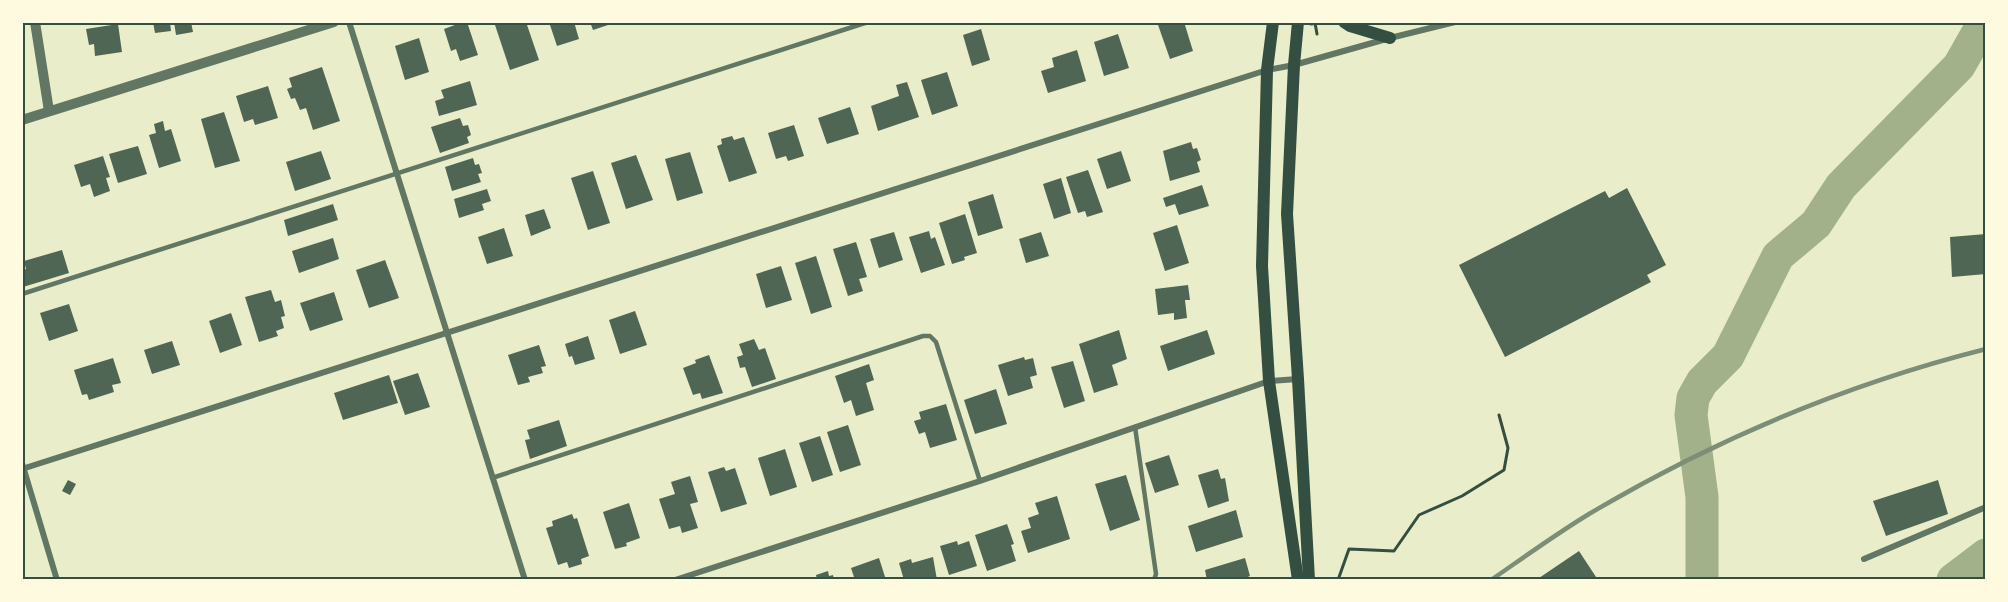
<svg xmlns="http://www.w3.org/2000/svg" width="2008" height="602" viewBox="0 0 2008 602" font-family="Inter,sans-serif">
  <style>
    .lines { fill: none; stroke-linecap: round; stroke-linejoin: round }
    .river { stroke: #a3b18a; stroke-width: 33 }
    .building { fill: #4f6655 }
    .path { stroke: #344e41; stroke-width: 3 }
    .service { stroke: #617663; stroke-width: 4.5 }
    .minor { stroke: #617663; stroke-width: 6 }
    .tertiary { stroke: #617663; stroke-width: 10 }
    .secondary { stroke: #344e41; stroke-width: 12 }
    .rail { stroke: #7c8e77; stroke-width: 4.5 }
    .neatline { fill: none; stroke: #344e41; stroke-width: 2 }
  </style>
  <rect width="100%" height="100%" fill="#e9edc9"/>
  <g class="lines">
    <!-- river -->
    <g class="river">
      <polyline points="1702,580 1702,497 1691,415 1693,398 1702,382 1728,356 1778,256 1816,224 1841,186 1959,66 1984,22"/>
      <polyline points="1953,580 1986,555"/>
    </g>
  </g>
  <!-- building -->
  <g class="building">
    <polygon points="153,22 170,22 171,31 155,33"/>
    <polygon points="174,22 191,22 193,32 176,35"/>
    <polygon points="463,22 467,22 478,55 460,61 456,49 451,51 444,29"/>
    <polygon points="494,22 526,22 539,60 510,70"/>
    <polygon points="549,22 574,22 579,39 557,46"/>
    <polygon points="590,22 614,22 614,23 593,30"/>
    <polygon points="1157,22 1184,22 1193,51 1170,59"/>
    <polygon points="118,24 122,52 95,56 94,44 89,45 86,29"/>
    <polygon points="981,29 990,60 972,66 963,35"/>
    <polygon points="1118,34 1129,68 1104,76 1094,42"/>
    <polygon points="419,38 429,72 405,80 395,46"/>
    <polygon points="1077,50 1086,81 1048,93 1041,71 1054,67 1052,58"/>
    <polygon points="322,67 340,121 313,130 306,108 300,110 295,98 291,99 287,89 292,87 289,78"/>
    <polygon points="947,72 958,106 932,115 921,80"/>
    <polygon points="470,81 477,105 439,116 435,101 444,98 441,90"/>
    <polygon points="907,82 919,117 878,131 871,106 899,96 896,85"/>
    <polygon points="268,86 278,118 255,125 253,119 244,122 236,96"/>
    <polygon points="850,107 859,134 827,144 818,118"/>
    <polygon points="224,112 240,161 215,168 201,119"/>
    <polygon points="460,118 463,126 468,125 471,135 467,137 469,143 440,153 431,127"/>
    <polygon points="163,121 165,131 171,129 181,161 159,168 149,135 156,133 154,124"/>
    <polygon points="794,125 804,156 788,161 786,156 776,159 768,133"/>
    <polygon points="732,136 734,140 744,137 757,173 729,182 717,146 722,144 721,139"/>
    <polygon points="1191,142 1193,149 1197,148 1201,160 1197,162 1200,172 1170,181 1163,151"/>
    <polygon points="138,146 147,174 118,183 109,154"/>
    <polygon points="321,151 331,179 295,191 286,162"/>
    <polygon points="1121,151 1131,181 1107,189 1097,159"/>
    <polygon points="690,152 703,193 677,201 665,159"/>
    <polygon points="636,155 653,200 626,209 611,163"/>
    <polygon points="103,156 110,177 106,178 110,191 94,197 90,184 81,187 74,165"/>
    <polygon points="473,158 475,165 479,164 482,173 478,174 481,182 452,191 445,167"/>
    <polygon points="1088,170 1103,212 1087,217 1085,211 1078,213 1066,177"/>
    <polygon points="593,171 610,223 588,230 571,178"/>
    <polygon points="1061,178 1071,213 1054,219 1043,184"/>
    <polygon points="1202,185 1209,206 1179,215 1175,204 1166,207 1163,198"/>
    <polygon points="1627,188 1666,265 1647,275 1651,282 1505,357 1459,265 1605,191 1609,198"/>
    <polygon points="487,189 491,201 482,204 484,210 459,218 454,199"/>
    <polygon points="993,194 1003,228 978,236 968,202"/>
    <polygon points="333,204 338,220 288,236 284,220"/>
    <polygon points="544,209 551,228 531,236 525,215"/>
    <polygon points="965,214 977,253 964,257 965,260 952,264 939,223"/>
    <polygon points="1177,225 1189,263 1165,271 1153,233"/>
    <polygon points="504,228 513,256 487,264 478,237"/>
    <polygon points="929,231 931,239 935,237 945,265 921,273 909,237"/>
    <polygon points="894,232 903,260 879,268 870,239"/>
    <polygon points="1041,232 1049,256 1026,263 1019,239"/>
    <polygon points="1986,234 1986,274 1952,277 1950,237"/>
    <polygon points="333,238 339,259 299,273 292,251"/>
    <polygon points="856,242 867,277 859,279 863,291 848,296 833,249"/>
    <polygon points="62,250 69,273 23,287 22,271 26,269 24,261"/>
    <polygon points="816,256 832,307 811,314 795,263"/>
    <polygon points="385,260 399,298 369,308 356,270"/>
    <polygon points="781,266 792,300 766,308 756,274"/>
    <polygon points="1188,285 1190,300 1185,300 1187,318 1174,320 1174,313 1158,315 1155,289"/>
    <polygon points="271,290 275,302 281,300 285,316 281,317 284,328 276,331 278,336 259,342 245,297"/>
    <polygon points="334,292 343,320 310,331 300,303"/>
    <polygon points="69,304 78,331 49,341 40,313"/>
    <polygon points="635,311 647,345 620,354 609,320"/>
    <polygon points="231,313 242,345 220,353 209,321"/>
    <polygon points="1119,330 1127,359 1112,365 1118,385 1094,393 1079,344"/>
    <polygon points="1207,330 1215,354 1168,371 1160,346"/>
    <polygon points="588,336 595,359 575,365 572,356 569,357 565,344"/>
    <polygon points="754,339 759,350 765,348 776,379 752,387 745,367 740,368 737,357 743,355 739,344"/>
    <polygon points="172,341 180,365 152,374 144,350"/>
    <polygon points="539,345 546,366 541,367 543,373 528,377 530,382 518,385 508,355"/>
    <polygon points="709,355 723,393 702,399 700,393 693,395 683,368 696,363 695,360"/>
    <polygon points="1024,357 1025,360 1033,358 1037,375 1030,377 1033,388 1008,396 998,365"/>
    <polygon points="113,358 121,383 112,385 114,392 89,400 87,394 82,395 74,370"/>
    <polygon points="1073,361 1085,401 1064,408 1051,367"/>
    <polygon points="869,364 874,380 866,383 874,410 856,416 851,400 844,403 835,376"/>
    <polygon points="418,373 430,407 405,415 393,381"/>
    <polygon points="389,375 398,403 343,420 334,393"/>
    <polygon points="996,389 1007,424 975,434 964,400"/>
    <polygon points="946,404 957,440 930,448 925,432 919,434 914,421 921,419 919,412"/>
    <polygon points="559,420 567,446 530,459 525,440 530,439 527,430"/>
    <polygon points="848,425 861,465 840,472 827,432"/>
    <polygon points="820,436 833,475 812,482 799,443"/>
    <polygon points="785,449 797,487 770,496 758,458"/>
    <polygon points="1169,455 1179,485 1155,493 1145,463"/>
    <polygon points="724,467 726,471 735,468 747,504 721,512 708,472"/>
    <polygon points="1218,469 1221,479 1225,478 1229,501 1208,508 1198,475"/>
    <polygon points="1126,475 1140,520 1110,531 1095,484"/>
    <polygon points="690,476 698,502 690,504 698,528 682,533 680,526 669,529 659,499 675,494 671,482"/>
    <polygon points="68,480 76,484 70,495 62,491"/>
    <polygon points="1938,480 1948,514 1886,536 1873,501"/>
    <polygon points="1057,496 1070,539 1028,553 1021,531 1031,528 1028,518 1039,514 1035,503"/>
    <polygon points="629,503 640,538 626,543 627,546 615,549 603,512"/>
    <polygon points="1236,510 1243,537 1196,552 1188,526"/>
    <polygon points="572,514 574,519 577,518 589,556 581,559 582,564 569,568 567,562 558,565 546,528 553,526 552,521"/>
    <polygon points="1007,524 1014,544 1011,545 1016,561 987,571 975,535"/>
    <polygon points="957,541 958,545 969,541 977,566 949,575 940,546"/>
    <polygon points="1579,551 1598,580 1536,580"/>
    <polygon points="933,557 937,580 904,580 899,563 911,559 912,563"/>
    <polygon points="879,558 886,580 855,580 851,568"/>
    <polygon points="1245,558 1250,576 1245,578 1245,580 1207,580 1205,570"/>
    <polygon points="828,571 829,576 833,575 834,580 817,580 816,575"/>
  </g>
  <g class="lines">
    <!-- path -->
    <g class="path">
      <polyline points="1315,23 1317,34"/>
      <polyline points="1311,24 1320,23"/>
      <polyline points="1338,580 1349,549 1394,551 1419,515 1462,496 1504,470 1508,448 1499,415"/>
    </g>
    <!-- service -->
    <g class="service">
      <polyline points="22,294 868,22"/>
      <polyline points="1135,427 1156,574 1154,580"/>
      <polyline points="492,478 923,336 930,336 936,342 980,481"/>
    </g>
    <!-- minor -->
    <g class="minor">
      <polyline points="349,22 525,580"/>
      <polyline points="22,463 57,580"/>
      <polyline points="22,469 1267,70 1294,65 1390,38 1455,22"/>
      <polyline points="1864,559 1986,507"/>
      <polyline points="675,580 980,481 1269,381 1298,379"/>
    </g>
    <!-- tertiary -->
    <g class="tertiary">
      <polyline points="35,22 49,111"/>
      <polyline points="22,120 334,22"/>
    </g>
    <!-- secondary -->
    <g class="secondary">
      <polyline points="1273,22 1267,70 1262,266 1269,381 1298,580"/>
      <polyline points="1298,22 1294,65 1287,214 1298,379 1309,580"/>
      <polyline points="1344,22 1350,26 1390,38"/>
    </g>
    <!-- rail -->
    <path class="rail" d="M1491,580C1523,558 1556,534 1589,514C1712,441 1847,384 1986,349"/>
  </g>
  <!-- border -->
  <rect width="2008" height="602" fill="none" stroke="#fefae0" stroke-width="48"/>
  <rect x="24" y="24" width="1960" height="554" class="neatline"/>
</svg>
